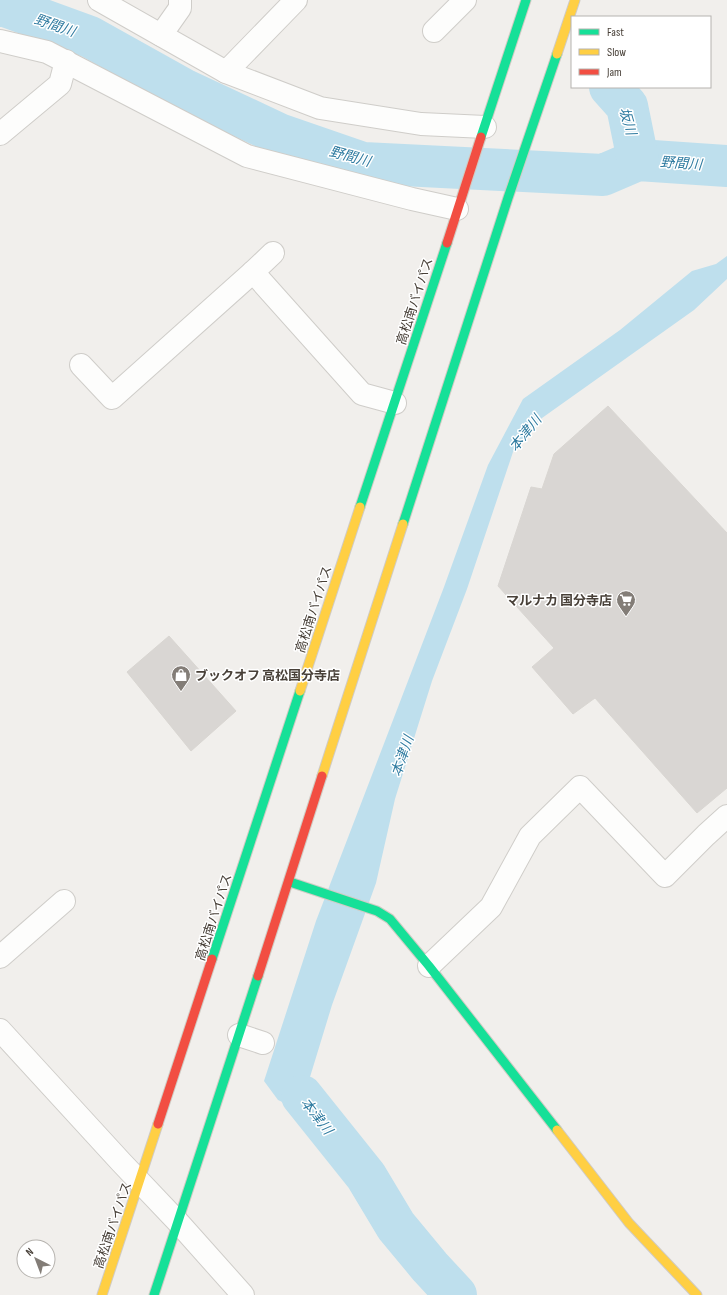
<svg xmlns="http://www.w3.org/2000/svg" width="727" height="1295" viewBox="0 0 727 1295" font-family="'Sofia Sans Condensed','Noto Sans JP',sans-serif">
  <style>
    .water { fill: #bedfed }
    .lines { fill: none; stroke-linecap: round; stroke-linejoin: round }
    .river { stroke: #bedfed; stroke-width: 42 }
    .building { fill: #d9d6d3; stroke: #d9d6d2 }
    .street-casing { stroke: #cfcdc9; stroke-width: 24 }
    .fast-casing { stroke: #d0cbc3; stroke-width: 11 }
    .slow-casing { stroke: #d0cbc3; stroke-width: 11 }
    .jam-casing { stroke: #d0cbc3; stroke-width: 11 }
    .street { stroke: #fdfdfc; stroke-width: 22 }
    .fast { stroke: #16e098; stroke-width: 9 }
    .slow { stroke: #ffcf43; stroke-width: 9 }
    .jam { stroke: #f24e42; stroke-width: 9 }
    .labels { text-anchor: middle; stroke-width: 3; stroke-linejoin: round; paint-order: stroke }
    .street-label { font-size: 13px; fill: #484038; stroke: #fff }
    .poi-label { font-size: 13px; font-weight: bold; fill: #484038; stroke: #fff; text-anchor: end }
    .water-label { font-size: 14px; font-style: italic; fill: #307ca1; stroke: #fff }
  </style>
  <rect width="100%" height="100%" fill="#f1efec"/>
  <!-- water -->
  <polygon class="water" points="727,256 727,279 694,310 542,418 513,452 467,589 432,681 395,799 376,883 332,1005 310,1077 312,1091 344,1132 333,1146 293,1107 278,1100 264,1081 316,921 444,587 488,465 523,399 620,330 692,271 716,264"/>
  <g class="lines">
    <!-- river -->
    <g class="river">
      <polyline points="0,6 5,6 90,37 185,90 279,134 363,163 603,175 638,160 727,166"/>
      <polyline points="610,87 627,106 638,160"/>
      <polyline points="302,1096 366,1176 396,1226 430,1267 456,1295"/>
    </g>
  </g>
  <!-- building -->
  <g class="building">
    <polygon points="608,406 727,533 727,788 697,813 595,698 573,714 532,667 554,648 498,586 531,487 542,489 554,454"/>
    <polygon points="169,636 236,711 191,751 127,672"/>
  </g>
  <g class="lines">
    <!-- street casing -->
    <g class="street-casing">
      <g id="street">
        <polyline points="99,0 226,72 320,108 421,124 485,127"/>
        <polyline points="434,31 465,0"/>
        <polyline points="161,35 180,8 180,0"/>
        <polyline points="0,41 47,52 247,156 412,199 457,209"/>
        <polyline points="226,72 296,0"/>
        <polyline points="0,134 60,84 66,61"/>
        <polyline points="253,272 362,394 395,403"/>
        <polyline points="81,365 112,398 253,272 273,253"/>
        <polyline points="0,957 64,901"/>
        <polyline points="429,966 491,907 530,836 580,787 665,876 706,835 727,816"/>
        <polyline points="0,1030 121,1162 177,1221 243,1295"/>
        <polyline points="239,1035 263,1043"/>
      </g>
    </g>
    <!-- fast casing -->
    <g class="fast-casing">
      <g id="fast">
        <polyline points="481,137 526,0"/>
        <polyline points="360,507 447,243"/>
        <polyline points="403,524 508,198 557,54"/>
        <polyline points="290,882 377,911 390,919 429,966 557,1130"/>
        <polyline points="212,959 300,691"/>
        <polyline points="154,1295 258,976"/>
      </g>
    </g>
    <!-- slow casing -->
    <g class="slow-casing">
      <g id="slow">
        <polyline points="557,54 575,0"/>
        <polyline points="300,691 360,507"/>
        <polyline points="322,776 403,524"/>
        <polyline points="557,1130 629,1223 697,1295"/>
        <polyline points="102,1295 158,1124"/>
      </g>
    </g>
    <!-- jam casing -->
    <g class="jam-casing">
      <g id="jam">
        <polyline points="447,243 481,137"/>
        <polyline points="258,976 322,776"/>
        <polyline points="158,1124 212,959"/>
      </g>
    </g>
    <!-- street -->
    <use href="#street" class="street"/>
    <!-- fast -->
    <use href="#fast" class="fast"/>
    <!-- slow -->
    <use href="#slow" class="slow"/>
    <!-- jam -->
    <use href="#jam" class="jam"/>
  </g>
  <!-- icons -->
  <defs>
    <g id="supermarket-pin" transform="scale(1)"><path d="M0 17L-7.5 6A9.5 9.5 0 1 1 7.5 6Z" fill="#837d77" stroke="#fff"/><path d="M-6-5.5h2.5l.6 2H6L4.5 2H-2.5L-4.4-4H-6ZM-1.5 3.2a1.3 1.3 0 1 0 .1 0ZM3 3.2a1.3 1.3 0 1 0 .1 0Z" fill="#fff"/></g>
    <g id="shop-pin" transform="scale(1)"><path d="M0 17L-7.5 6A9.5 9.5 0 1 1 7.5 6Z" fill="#837d77" stroke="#fff"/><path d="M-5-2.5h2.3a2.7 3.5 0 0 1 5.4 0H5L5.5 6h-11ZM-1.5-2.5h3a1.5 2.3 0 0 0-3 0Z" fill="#fff"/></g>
  </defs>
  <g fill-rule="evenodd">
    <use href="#supermarket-pin" x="626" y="600"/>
    <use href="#shop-pin" x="181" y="675"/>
  </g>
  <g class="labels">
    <!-- street labels -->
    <g class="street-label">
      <text transform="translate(414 301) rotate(-72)" y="5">高松南バイパス</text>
      <text transform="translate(313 609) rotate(-72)" y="5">高松南バイパス</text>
      <text transform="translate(213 917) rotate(-72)" y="5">高松南バイパス</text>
      <text transform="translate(112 1225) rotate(-71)" y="5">高松南バイパス</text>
    </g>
    <!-- poi labels -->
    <g class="poi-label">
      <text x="612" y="605">マルナカ 国分寺店</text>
      <text x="195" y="680" text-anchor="start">ブックオフ 高松国分寺店</text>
    </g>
    <!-- water labels -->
    <g class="water-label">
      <text transform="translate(55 25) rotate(19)" y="5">野間川</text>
      <text transform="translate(628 121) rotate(74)" y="5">坂川</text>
      <text transform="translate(350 156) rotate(15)" y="5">野間川</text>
      <text transform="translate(681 163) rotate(4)" y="5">野間川</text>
      <text transform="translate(525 433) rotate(-51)" y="5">本津川</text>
      <text transform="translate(402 756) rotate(-71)" y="5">本津川</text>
      <text transform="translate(317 1116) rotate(52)" y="5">本津川</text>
    </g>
  </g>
  <!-- legend -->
  <rect x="571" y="16" width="140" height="72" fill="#ffffff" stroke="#b6b3af"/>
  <rect x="579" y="29" width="20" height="6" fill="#16e098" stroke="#b6b3af"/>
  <text x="607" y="36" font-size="12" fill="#484038">Fast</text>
  <rect x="579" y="49" width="20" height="6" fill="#ffcf43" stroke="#b6b3af"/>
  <text x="607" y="56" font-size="12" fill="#484038">Slow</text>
  <rect x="579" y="69" width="20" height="6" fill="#f24e42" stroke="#b6b3af"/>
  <text x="607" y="76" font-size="12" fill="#484038">Jam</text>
  <!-- north arrow -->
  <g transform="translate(36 1259) rotate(318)"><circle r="19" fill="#ffffff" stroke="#b6b3af"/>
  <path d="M0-3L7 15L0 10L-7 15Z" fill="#837d77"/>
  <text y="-6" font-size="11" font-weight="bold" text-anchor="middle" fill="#484038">N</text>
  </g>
</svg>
